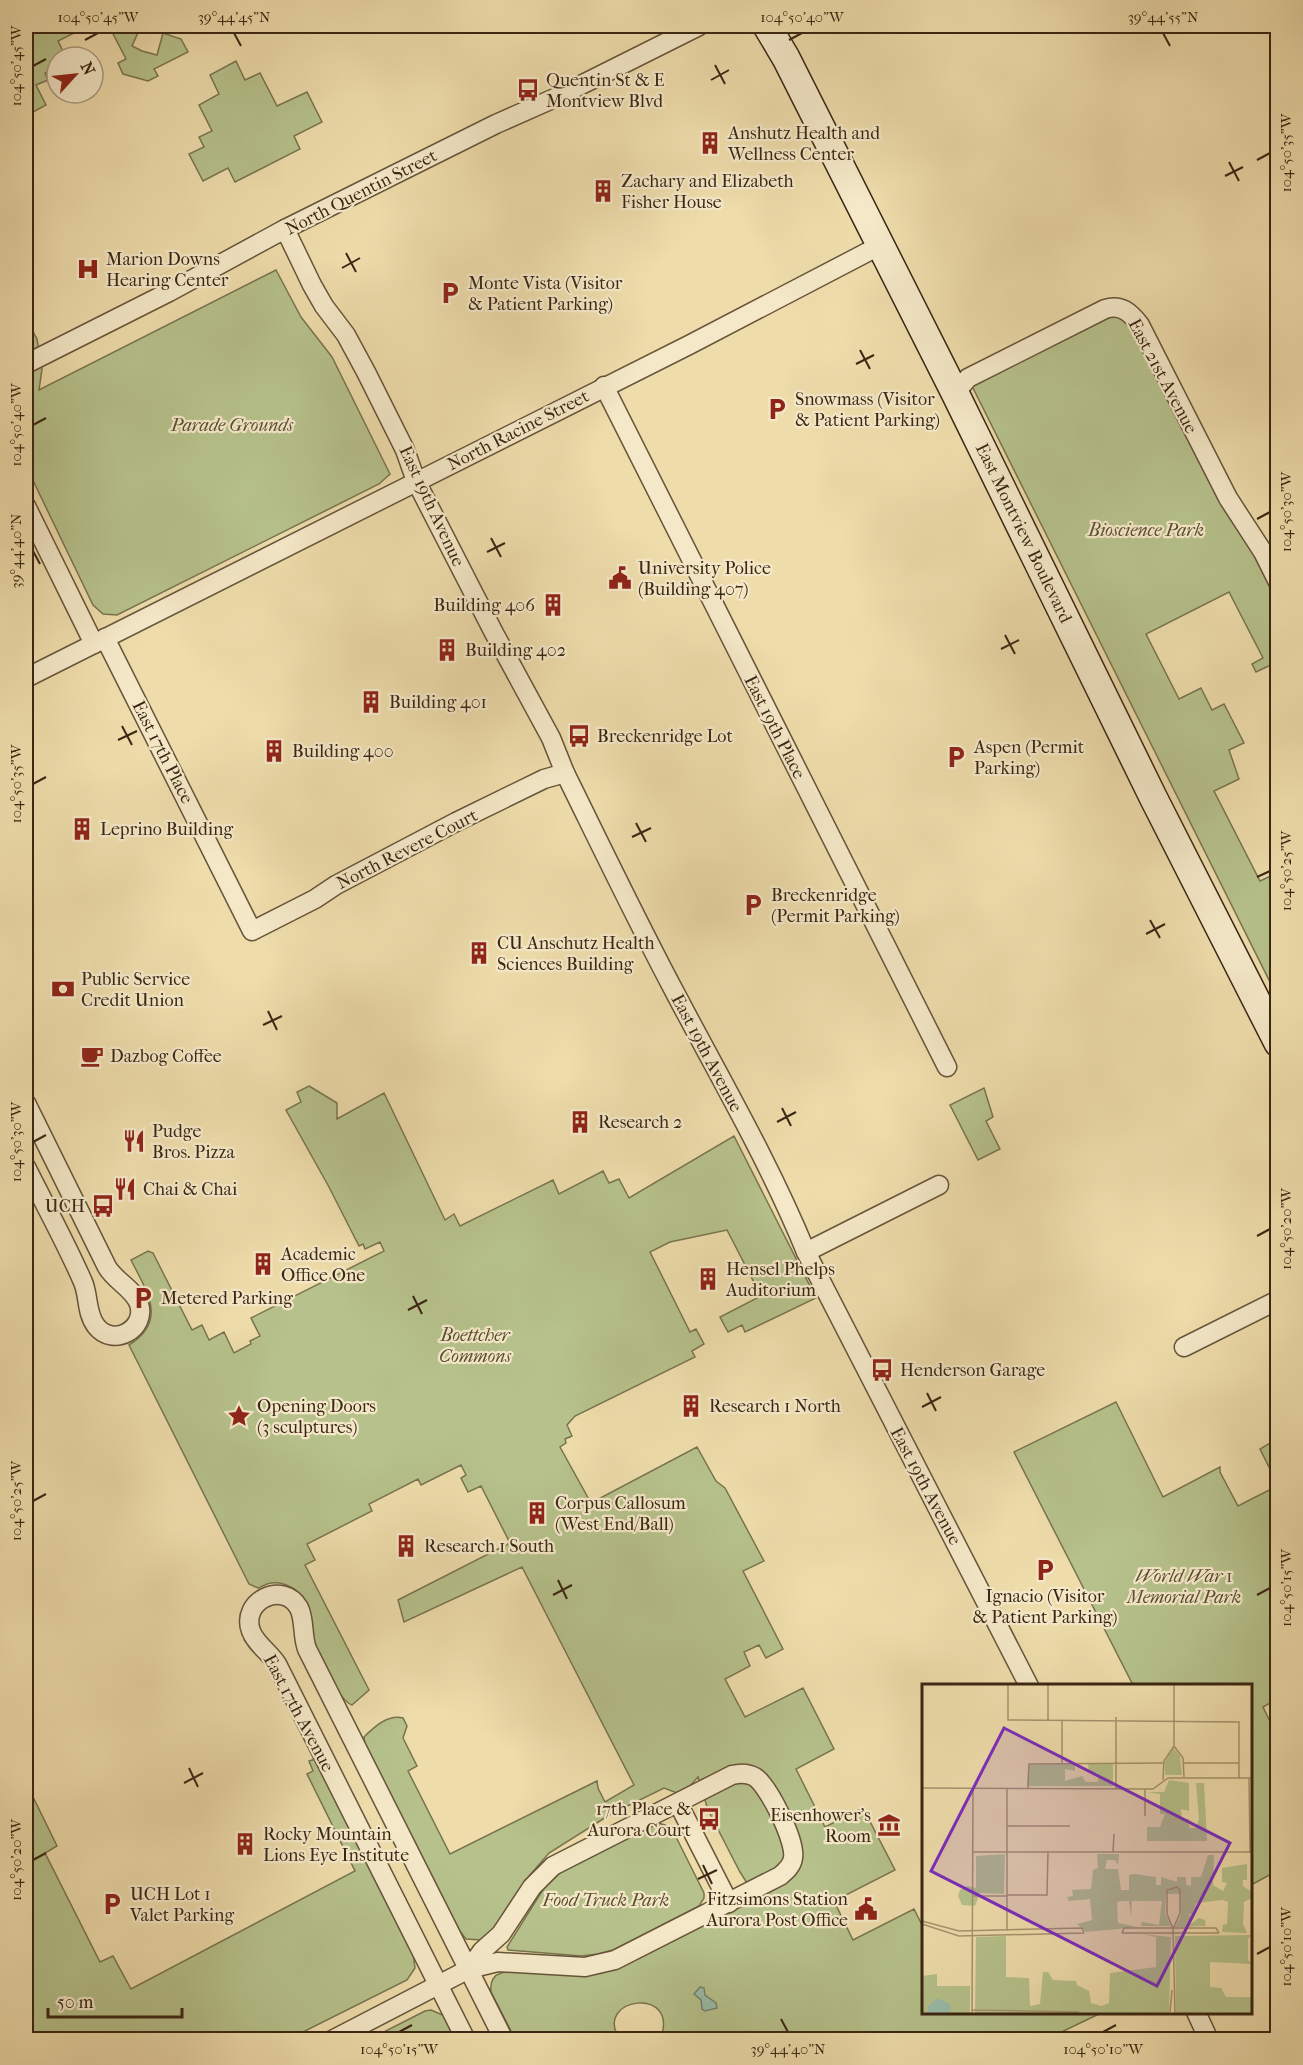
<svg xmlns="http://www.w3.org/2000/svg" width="1303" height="2065" viewBox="0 0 1303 2065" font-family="'IM FELL French Canon',serif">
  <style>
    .green { fill: #b6c18b; stroke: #78744f; stroke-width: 1.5 }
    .water { fill: #99bca9; stroke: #73806d; stroke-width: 1.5 }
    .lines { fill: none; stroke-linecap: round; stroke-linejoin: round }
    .street-casing { stroke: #675439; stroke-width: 21 }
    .secondary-casing { stroke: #3a2613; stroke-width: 30 }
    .street { stroke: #f4e8c8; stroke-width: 18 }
    .secondary { stroke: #f4e8c8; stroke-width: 27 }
    .ticks { fill: none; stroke: #3a2613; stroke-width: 2 }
    .labels { text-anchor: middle; stroke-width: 4.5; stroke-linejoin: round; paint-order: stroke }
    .poi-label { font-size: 18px; fill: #3a2613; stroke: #f4e8c8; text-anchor: start }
    .street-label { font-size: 18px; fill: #3a2613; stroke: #f4e8c8 }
    .park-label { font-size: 18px; font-style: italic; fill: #594d31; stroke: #f4e8c8 }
    .inset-road { fill: none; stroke: #a6936e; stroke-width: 1.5 }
    .view { fill: #7b2cbf; fill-opacity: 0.15; stroke: #7b2cbf; stroke-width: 3 }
    .inset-edge { fill: none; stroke: #3a2613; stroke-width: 3 }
    .neatline { fill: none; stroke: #3a2613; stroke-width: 2 }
    .ticks-label { font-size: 15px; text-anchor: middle; fill: #3a2613 }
  </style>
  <rect width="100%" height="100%" fill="#eedcab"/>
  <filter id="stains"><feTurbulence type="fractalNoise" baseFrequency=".00333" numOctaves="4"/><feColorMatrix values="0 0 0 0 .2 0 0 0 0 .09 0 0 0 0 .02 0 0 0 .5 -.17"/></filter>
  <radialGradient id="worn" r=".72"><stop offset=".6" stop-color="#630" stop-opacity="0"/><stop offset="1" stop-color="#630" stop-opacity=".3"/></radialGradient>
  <!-- green -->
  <g class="green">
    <polygon points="26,26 75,26 78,31 58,41 66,57 57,57 57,67 45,73 48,80 36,85 46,105 26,116"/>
    <polygon points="114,26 141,26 132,46 142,51 157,55 163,33 181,39 188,52 154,69 158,76 148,81 123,74 118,63 126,59 110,28"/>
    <polygon points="236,61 245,80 260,73 277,106 307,92 322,122 294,136 300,149 235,182 228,168 203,181 189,154 204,147 199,137 212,131 199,105 219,94 210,75"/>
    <polygon points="276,270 301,317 332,357 390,474 379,484 117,615 103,614 93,605 26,466 26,319 37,339 42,369 39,390"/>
    <polygon points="1121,308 1277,582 1277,662 1256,672 1252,664 1263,658 1229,592 1146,634 1179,699 1201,688 1212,710 1224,704 1244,743 1229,750 1239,779 1214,791 1260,881 1277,873 1277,996 968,378"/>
    <path d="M309,1086L337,1103V1119L384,1093L445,1220L454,1214L460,1226L553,1180L559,1194L603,1171L609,1183L619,1179L629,1198L734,1136L816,1298L745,1332L742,1325L728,1332L720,1317L761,1296L727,1230L670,1242L650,1252L690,1332L696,1329L704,1344L692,1351L695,1357L575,1416L567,1425L572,1436L565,1439L566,1443L560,1447L591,1503L697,1447L716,1481L725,1488L764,1561L743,1571L783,1649L766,1658L759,1645L744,1652L750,1666L725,1679L745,1717L803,1688L834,1749L796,1769L825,1827L863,1808L895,1870L834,1901L853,1940L914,1909L923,1927L924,2012L1101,2013L1047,2039L741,2040L739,2038L727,2040L726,2038L720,2040H660C682,1984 591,1998 620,2039H515L491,1992C490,1984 492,1976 501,1973C517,1967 554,1975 573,1975C582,1975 592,1974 602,1973L756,1897L740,1872L708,1810L698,1777L689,1787L677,1793L664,1788L611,1814L549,1853L530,1875L489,1935L481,1940L466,1939L459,1930L365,1745L364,1737C374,1727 388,1714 403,1718L407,1726L403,1738L417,1766L408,1771L450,1854L597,1781L598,1788L605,1802L634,1785L522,1567L404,1622L398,1600L510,1543L481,1486L468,1492L461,1478L466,1475L461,1465L421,1485L418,1479L369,1504L372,1511L307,1544L315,1560L305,1565L369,1690L352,1705C339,1701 319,1657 314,1643C310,1631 312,1618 308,1606C303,1592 286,1581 271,1583C267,1583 262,1587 258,1588L249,1584L129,1345C168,1321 147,1292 131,1260L148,1251L153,1253L192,1330L202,1325L209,1340L224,1332L234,1353L251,1344L250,1341L260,1336L251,1318L384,1251L380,1242L365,1249L363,1244L359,1246L329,1187L286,1110L301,1102L297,1092Z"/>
    <polygon points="984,1088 993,1117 986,1121 1000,1149 978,1160 950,1105"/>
    <polygon points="1116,1402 1163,1497 1220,1467 1220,1472 1238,1506 1277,1486 1277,1699 1263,1707 1277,1736 1277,1871 1251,1885 1250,1686 1133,1685 1014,1452"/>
    <polygon points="1277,1439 1277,1483 1260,1449"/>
    <polygon points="316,1759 413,1953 415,1968 407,1980 289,2039 26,2040 26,1803 34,1799 57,1846 45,1853 100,1962 113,1956 131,1989 355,1871 307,1774 313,1771 309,1761"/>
    <polygon points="655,1822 668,1826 673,1831 704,1893 704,1898 699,1906 613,1950 598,1954 581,1956 508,1950 507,1947 544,1888 565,1868"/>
    <polygon points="431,2010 445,2016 457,2040 368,2040 425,2011"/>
  </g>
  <!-- water -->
  <polygon class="water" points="700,1987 704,1988 705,1995 716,2003 717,2008 705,2011 702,2009 701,2000 694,1994"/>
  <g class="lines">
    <!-- street casing -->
    <g class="street-casing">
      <g id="street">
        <path d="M285,229L312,285L324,306L346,335L366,372L405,450L416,481L494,633L551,738L565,773C600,844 634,915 671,985C717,1073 768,1159 806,1252L1029,1686"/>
        <polyline points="26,364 169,292 285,229 496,124 557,97 699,26"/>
        <polyline points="604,386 947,1067"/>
        <path d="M955,393L968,378L1105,309C1121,304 1130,312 1140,325L1228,498L1263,552L1278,582"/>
        <polyline points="26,506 94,644"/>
        <polyline points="105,638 252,931 315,899 336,885 456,822 544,779 565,773"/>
        <polyline points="26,678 689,345 881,245"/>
        <path d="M26,1103L107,1267C115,1281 134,1289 139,1304C147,1329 113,1348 96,1326C86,1313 89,1296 83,1282C66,1243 45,1205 26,1167"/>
        <polyline points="806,1252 939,1185"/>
        <polyline points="1184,1347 1278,1300"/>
        <polyline points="678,1803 729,1903"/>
        <polyline points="1196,2012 1209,2040"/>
        <path d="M332,2040L469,1969L498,1962L585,1967L615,1960L780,1876C786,1871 792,1866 793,1858C796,1841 769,1787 755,1777C748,1773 740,1773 732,1775L553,1866L532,1887L501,1934L482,1951L469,1969"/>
        <path d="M466,2040L277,1664C270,1653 255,1643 251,1631C240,1601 283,1580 299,1608C305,1620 302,1636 307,1649L504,2040"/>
      </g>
    </g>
    <!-- secondary casing -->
    <g class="secondary-casing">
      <polyline id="secondary" points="767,26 786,58 955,393 1153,797 1278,1043"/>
    </g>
    <!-- street -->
    <use href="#street" class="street"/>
    <!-- secondary -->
    <use href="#secondary" class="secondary"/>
  </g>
  <!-- ticks -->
  <path class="ticks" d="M234,33L241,46M1163,33L1170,46M85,40L98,33M789,40L802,33M715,65L725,84M33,66L46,59M711,80L729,70M1257,160L1270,153M1229,162L1239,181M1225,176L1243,167M346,253L356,272M342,268L360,258M860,350L870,369M856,364L874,355M33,425L46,418M1257,519L1270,512M491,538L501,557M33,551L40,564M487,552L505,543M1005,635L1015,654M1001,649L1019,640M122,726L132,745M118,740L137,731M33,784L46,777M636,823L646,842M632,837L651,828M1257,877L1270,871M1150,920L1160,938M1146,934L1165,924M268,1011L277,1030M263,1025L282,1016M782,1108L791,1126M777,1122L796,1112M33,1142L46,1135M1257,1236L1270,1229M413,1296L422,1314M408,1310L427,1300M927,1393L936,1411M922,1407L941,1397M33,1501L46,1494M558,1580L567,1599M553,1595L572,1585M1257,1595L1270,1588M189,1768L198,1787M184,1783L203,1773M33,1860L46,1853M703,1865L712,1884M698,1879L717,1870M1257,1954L1270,1947M781,2019L788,2032M399,2032L412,2025M1103,2032L1116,2025"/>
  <!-- icons -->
  <defs>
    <g id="bus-bare" transform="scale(1.8)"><path d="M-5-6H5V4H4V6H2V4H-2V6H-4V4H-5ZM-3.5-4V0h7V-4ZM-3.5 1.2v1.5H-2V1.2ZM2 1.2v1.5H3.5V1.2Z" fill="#8f2418" stroke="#f4e8c8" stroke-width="2.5" paint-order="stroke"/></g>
    <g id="building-bare" transform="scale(1.8)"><path d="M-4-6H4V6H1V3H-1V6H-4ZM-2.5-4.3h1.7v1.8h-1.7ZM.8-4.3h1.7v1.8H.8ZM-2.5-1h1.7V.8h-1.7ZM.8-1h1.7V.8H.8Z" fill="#8f2418" stroke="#f4e8c8" stroke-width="2.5" paint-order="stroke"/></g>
    <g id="hospital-bare" transform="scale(1.8)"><path d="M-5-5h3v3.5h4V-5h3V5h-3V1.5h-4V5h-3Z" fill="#8f2418" stroke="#f4e8c8" stroke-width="2.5" paint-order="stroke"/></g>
    <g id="parking-bare" transform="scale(1.8)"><path d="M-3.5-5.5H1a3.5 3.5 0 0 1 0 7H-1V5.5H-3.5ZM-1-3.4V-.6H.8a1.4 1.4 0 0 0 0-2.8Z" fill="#8f2418" stroke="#f4e8c8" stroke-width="2.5" paint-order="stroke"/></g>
    <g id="civic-bare" transform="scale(1.8)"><path d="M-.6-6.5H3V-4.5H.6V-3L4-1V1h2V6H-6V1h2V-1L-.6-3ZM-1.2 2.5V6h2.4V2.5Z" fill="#8f2418" stroke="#f4e8c8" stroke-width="2.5" paint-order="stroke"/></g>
    <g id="bank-bare" transform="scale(1.8)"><path d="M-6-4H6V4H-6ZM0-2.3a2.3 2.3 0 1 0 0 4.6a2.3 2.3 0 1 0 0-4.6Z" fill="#8f2418" stroke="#f4e8c8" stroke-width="2.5" paint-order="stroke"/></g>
    <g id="cafe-bare" transform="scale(1.8)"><path d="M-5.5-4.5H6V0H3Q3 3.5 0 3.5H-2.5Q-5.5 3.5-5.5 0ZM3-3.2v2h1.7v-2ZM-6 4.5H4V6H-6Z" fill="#8f2418" stroke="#f4e8c8" stroke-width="2.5" paint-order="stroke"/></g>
    <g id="restaurant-bare" transform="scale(1.8)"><path d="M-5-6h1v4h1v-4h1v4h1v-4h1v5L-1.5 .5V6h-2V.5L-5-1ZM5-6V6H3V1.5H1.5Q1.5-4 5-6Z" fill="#8f2418" stroke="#f4e8c8" stroke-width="2.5" paint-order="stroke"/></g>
    <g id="sight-bare" transform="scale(1.8)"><path d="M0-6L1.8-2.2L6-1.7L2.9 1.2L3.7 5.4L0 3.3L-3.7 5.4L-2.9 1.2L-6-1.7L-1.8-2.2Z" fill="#8f2418" stroke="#f4e8c8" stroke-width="2.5" paint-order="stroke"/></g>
    <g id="museum-bare" transform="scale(1.8)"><path d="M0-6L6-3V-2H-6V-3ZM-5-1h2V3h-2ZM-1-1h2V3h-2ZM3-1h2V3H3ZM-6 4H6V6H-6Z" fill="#8f2418" stroke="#f4e8c8" stroke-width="2.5" paint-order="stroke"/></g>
  </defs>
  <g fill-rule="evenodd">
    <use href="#bus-bare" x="528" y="90"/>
    <use href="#building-bare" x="710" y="143"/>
    <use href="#building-bare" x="603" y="191"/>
    <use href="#hospital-bare" x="88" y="269"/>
    <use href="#parking-bare" x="450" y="293"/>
    <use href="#parking-bare" x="777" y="409"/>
    <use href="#civic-bare" x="620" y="578"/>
    <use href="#building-bare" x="553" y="605"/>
    <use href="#building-bare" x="447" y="650"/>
    <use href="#building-bare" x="371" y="702"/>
    <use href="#bus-bare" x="579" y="736"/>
    <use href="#building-bare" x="274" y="751"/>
    <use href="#parking-bare" x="956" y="757"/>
    <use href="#building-bare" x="82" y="829"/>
    <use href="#parking-bare" x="753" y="905"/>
    <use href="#building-bare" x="479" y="953"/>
    <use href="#bank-bare" x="63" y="989"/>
    <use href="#cafe-bare" x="92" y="1056"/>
    <use href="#building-bare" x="580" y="1122"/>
    <use href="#restaurant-bare" x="134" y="1141"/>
    <use href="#restaurant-bare" x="125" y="1189"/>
    <use href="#bus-bare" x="103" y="1206"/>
    <use href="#building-bare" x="263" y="1264"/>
    <use href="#building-bare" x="708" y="1279"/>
    <use href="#parking-bare" x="143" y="1298"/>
    <use href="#bus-bare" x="882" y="1370"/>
    <use href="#building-bare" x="691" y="1406"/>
    <use href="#sight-bare" x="239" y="1416"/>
    <use href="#building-bare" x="537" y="1513"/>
    <use href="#building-bare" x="406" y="1546"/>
    <use href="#parking-bare" x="1045" y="1570"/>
    <use href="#bus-bare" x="709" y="1819"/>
    <use href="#museum-bare" x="889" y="1825"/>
    <use href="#building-bare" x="245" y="1844"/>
    <use href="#parking-bare" x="112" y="1904"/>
    <use href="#civic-bare" x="866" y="1909"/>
  </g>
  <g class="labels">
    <!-- poi labels -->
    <g class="poi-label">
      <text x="546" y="86">Quentin St &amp; E<tspan x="546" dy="21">Montview Blvd</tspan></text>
      <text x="728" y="139">Anshutz Health and<tspan x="728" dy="21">Wellness Center</tspan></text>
      <text x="621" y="187">Zachary and Elizabeth<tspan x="621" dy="21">Fisher House</tspan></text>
      <text x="106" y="265">Marion Downs<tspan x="106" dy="21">Hearing Center</tspan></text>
      <text x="468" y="289">Monte Vista (Visitor<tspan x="468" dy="21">&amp; Patient Parking)</tspan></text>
      <text x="795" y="405">Snowmass (Visitor<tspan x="795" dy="21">&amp; Patient Parking)</tspan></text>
      <text x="638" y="574">University Police<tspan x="638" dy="21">(Building 407)</tspan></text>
      <text x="535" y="611" text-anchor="end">Building 406</text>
      <text x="465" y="656">Building 402</text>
      <text x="389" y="708">Building 401</text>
      <text x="597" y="742">Breckenridge Lot</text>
      <text x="974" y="753">Aspen (Permit<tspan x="974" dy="21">Parking)</tspan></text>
      <text x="292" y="757">Building 400</text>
      <text x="100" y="835">Leprino Building</text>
      <text x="771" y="901">Breckenridge<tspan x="771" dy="21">(Permit Parking)</tspan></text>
      <text x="497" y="949">CU Anschutz Health<tspan x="497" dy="21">Sciences Building</tspan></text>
      <text x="81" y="985">Public Service<tspan x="81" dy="21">Credit Union</tspan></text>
      <text x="110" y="1062">Dazbog Coffee</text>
      <text x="598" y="1128">Research 2</text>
      <text x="152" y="1137">Pudge<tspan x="152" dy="21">Bros. Pizza</tspan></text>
      <text x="143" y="1195">Chai &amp; Chai</text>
      <text x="85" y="1212" text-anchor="end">UCH</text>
      <text x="281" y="1260">Academic<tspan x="281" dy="21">Office One</tspan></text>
      <text x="726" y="1275">Hensel Phelps<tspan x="726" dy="21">Auditorium</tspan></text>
      <text x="161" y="1304">Metered Parking</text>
      <text x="900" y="1376">Henderson Garage</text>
      <text x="257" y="1412">Opening Doors<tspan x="257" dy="21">(3 sculptures)</tspan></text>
      <text x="709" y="1412">Research 1 North</text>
      <text x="555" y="1509">Corpus Callosum<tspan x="555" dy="21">(West End/Ball)</tspan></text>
      <text x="424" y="1552">Research 1 South</text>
      <text x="1045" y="1602" text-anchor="middle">Ignacio (Visitor<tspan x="1045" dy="21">&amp; Patient Parking)</tspan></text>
      <text x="691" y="1815" text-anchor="end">17th Place &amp;<tspan x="691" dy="21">Aurora Court</tspan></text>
      <text x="871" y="1821" text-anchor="end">Eisenhower's<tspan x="871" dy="21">Room</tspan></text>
      <text x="263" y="1840">Rocky Mountain<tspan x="263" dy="21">Lions Eye Institute</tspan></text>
      <text x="130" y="1900">UCH Lot 1<tspan x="130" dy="21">Valet Parking</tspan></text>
      <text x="848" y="1905" text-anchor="end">Fitzsimons Station<tspan x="848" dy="21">Aurora Post Office</tspan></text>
    </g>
    <!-- street labels -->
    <g class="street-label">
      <text transform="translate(361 192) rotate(-27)" y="6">North Quentin Street</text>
      <text transform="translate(1163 376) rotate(62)" y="6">East 21st Avenue</text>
      <text transform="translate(518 430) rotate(-27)" y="6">North Racine Street</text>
      <text transform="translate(432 506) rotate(65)" y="6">East 19th Avenue</text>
      <text transform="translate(1024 533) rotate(64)" y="6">East Montview Boulevard</text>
      <text transform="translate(775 727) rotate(63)" y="6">East 19th Place</text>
      <text transform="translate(163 752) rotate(63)" y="6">East 17th Place</text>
      <text transform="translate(407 849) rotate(-27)" y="6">North Revere Court</text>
      <text transform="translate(707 1053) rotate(62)" y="6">East 19th Avenue</text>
      <text transform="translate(926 1486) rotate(62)" y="6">East 19th Avenue</text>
      <text transform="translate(299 1713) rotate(62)" y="6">East 17th Avenue</text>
    </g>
    <!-- park labels -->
    <g class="park-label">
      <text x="232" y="431">Parade Grounds</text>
      <text x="1146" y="536">Bioscience Park</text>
      <text x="475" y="1341">Boettcher<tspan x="475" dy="21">Commons</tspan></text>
      <text x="1184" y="1582">World War 1<tspan x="1184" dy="21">Memorial Park</tspan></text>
      <text x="606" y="1906">Food Truck Park</text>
    </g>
  </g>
  <!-- overview -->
  <g transform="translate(922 1684)">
    <rect width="330" height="330" fill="#eedcab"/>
    <path d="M251,63L258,72L260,91H243V78ZM153,79V87L143,85V97L160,92L164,98H176V89H167L166,79H191V102H105L106,81ZM247,96L267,99V127L259,125L260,135H267V144H274L277,135L274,99H282L285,157H225V143H238L243,130H238V110L225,108H242ZM83,170L82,210L58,209L53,222L40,221L36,212L38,206L45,202L54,204V172ZM175,170H197L196,181L193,176H185L183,185H196L199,206H207V191L213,190L234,193V201H239V193L255,198V193H264V201L269,202V193H279L286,171H292L291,201L301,207L305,199L300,198V184L325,180V196H321V202L330,208V214L322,218L321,240L325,249L300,248L301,241L305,240L306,218L301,216L274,219L270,231L264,229L269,232V240L277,234L283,236L284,242L253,243L259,231V210H244L243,230L249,242H219L220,238L237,241L240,217H210L209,233L207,217H199L195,218L196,239L216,243L164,248L155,240L170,236L168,215L147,217L145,213L151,212L150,206L169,205L171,186L176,184ZM220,250L249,253L247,330H53L54,253L84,252V293L107,294L108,322L118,320L121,288H126L131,296L154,297L155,301L167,307L169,319L179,322L187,319L188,289L234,283V253ZM330,251L326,255V276L330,280L288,278V303L299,304L304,313H330V330H254L253,252ZM15,290V302H48V330H0V292Z" fill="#b6c18b"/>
    <path d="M16,314L29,321L28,330L6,328V322Z" fill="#99bca9"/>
    <path class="inset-road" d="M86,0V36L317,38V94M126,37V0M140,37V79M252,62L261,74L262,93M262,79H317M327,94L328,168M241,96L242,77L252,62V0M0,104L231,105L246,94H330M106,104L107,80L241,79M194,105V33M223,132V105M85,142H148M50,168H330M191,168L192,150M85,211H125L126,168M51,212H85M0,237L37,247L160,244L162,249M0,240L37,252L162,249M251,245L258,229V206L255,203L245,206V230L251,245L253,330M85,247V104M200,249L202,244H294L297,249M200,249H297M50,326L157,328M248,328L250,306M50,330L51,104M152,330H270"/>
    <path class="view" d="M82,44L308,159L235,302L9,187Z"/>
    <rect width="330" height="330" class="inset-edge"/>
  </g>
  <!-- margin -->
  <rect width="1303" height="2065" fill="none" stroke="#eedcab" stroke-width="66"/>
  <!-- north arrow -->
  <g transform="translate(75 75) rotate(63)"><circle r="28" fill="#f4e8c8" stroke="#aa9a80" stroke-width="1.5"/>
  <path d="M0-4.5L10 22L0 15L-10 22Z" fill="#8f2418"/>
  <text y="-9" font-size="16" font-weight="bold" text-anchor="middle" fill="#3a2613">N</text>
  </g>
  <!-- scale -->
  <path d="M48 2008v9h134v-9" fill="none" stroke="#3a2613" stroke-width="3"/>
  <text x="57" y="2008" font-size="18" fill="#3a2613" stroke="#f4e8c8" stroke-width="4.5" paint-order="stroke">50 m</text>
  <rect x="33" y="33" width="1237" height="1999" class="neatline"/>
  <g class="ticks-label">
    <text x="98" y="22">104°50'45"W</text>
    <text x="234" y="22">39°44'45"N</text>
    <text x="802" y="22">104°50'40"W</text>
    <text x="1163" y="22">39°44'55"N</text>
    <text transform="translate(16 66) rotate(-90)" y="5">104°50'45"W</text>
    <text transform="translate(1286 153) rotate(-90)" y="5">104°50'35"W</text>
    <text transform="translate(16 425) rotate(-90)" y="5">104°50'40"W</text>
    <text transform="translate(1286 512) rotate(-90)" y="5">104°50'30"W</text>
    <text transform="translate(16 551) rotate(-90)" y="5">39°44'40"N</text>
    <text transform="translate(16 784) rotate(-90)" y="5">104°50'35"W</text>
    <text transform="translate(1286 871) rotate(-90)" y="5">104°50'25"W</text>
    <text transform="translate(16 1142) rotate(-90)" y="5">104°50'30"W</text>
    <text transform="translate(1286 1229) rotate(-90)" y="5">104°50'20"W</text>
    <text transform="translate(16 1501) rotate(-90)" y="5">104°50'25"W</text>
    <text transform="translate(1286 1588) rotate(-90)" y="5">104°50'15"W</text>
    <text transform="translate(16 1860) rotate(-90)" y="5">104°50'20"W</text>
    <text transform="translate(1286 1947) rotate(-90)" y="5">104°50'10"W</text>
    <text x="399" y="2054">104°50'15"W</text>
    <text x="788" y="2054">39°44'40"N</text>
    <text x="1103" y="2054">104°50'10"W</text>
  </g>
  <rect width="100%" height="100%" filter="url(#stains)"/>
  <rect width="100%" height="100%" fill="url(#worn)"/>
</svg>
